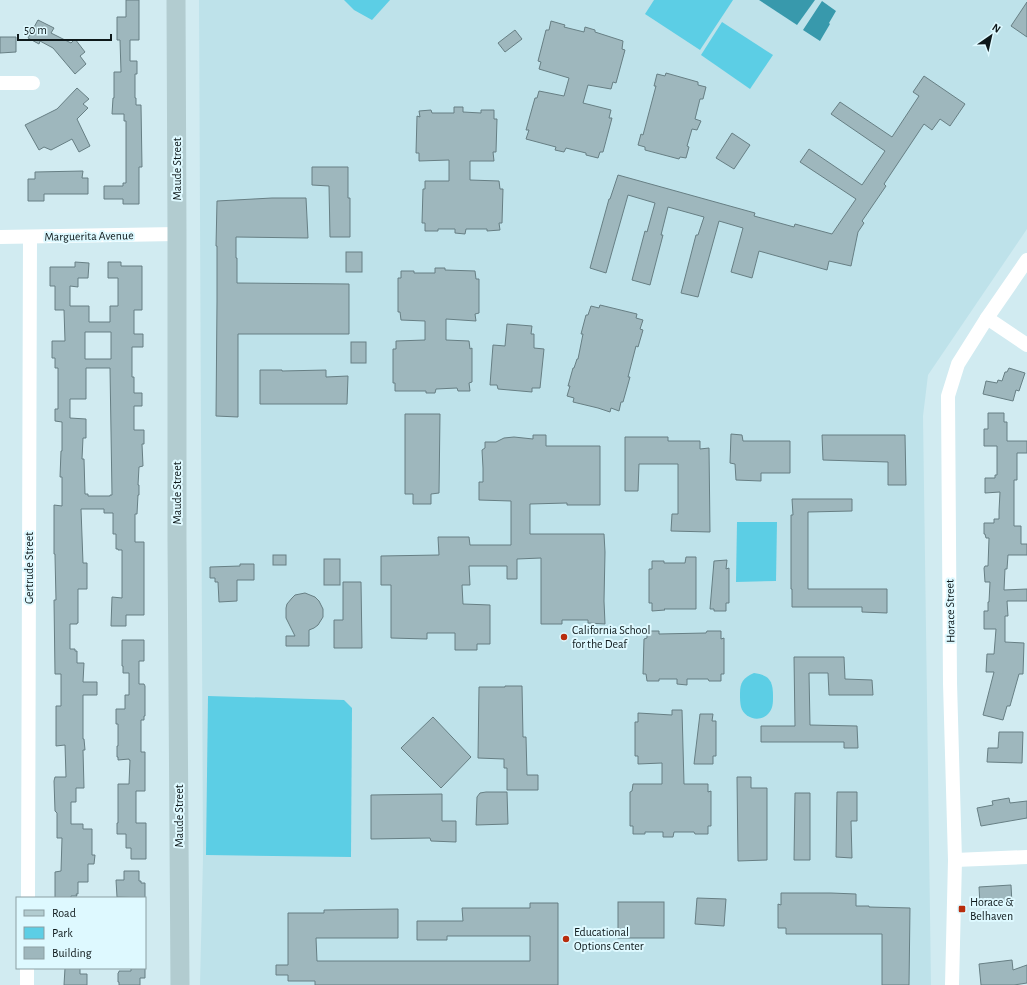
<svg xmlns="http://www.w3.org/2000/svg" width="1027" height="985" viewBox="0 0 1027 985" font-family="'Alegreya Sans',sans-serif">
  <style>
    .built { fill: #bee2ea }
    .green { fill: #5ccee5 }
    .water { fill: #3899ac }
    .building { fill: #9eb7bd; stroke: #677f84; fill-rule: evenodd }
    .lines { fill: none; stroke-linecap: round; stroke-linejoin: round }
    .street { stroke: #fff; stroke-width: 14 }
    .secondary { stroke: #b2ccd0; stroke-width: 19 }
    .poi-dot { fill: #b82d0d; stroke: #def9ff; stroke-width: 1.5 }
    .labels { text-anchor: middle; stroke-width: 4; stroke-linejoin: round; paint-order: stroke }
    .street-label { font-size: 12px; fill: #0e181a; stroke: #def9ff }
    .poi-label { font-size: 12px; fill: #0e181a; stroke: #def9ff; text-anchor: start }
  </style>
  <rect width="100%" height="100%" fill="#d1ebf1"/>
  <!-- built -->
  <polygon class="built" points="199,0 1027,0 1027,229 928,375 923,416 931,985 200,985 203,858"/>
  <!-- green -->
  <g class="green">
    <polygon points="344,0 390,0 372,20 354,10"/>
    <polygon points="654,0 733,0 700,50 645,14"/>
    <polygon points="722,22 773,55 750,89 701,55"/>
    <polygon points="737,522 777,522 776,581 736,582"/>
    <path d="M754,673C770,675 773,682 773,696C773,703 773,709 768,714C759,723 744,718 741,707C740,703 740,698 740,694C740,682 743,678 754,673Z"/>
    <polygon points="208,696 344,700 352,708 351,857 206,855"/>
  </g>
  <!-- water -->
  <g class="water">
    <polygon points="759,0 815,0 797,25"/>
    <polygon points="822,1 836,11 829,23 830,24 820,41 803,30"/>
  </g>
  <!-- building -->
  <g class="building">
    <polygon points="126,0 139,0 139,40 130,40 130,61 137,61 137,74 135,74 135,98 136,98 136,105 141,105 142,167 139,167 139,204 123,204 123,199 104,199 104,186 123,186 123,183 126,183 126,121 124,121 124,114 112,114 113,98 114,98 114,72 121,72 120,40 117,40 117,17 126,17"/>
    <polygon points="1027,2 1027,37 1011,26"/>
    <polygon points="38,20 54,28 51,33 71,43 75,39 85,52 80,56 86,64 75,74 53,48 40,41 39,44 28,38"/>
    <polygon points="551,21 565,25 564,27 584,32 585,27 595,30 595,32 623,41 622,49 625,50 616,83 613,82 611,89 588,85 583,103 611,110 609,118 612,118 603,152 600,152 598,158 586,155 586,153 566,148 564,152 555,150 556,147 526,139 529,130 526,130 535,98 537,98 539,91 564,96 569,78 539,69 541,62 538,61 546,30 549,30"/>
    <polygon points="515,30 522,39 505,52 498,43"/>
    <polygon points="0,37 16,37 16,52 0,53"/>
    <polygon points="666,73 698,82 698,85 706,87 703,99 700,99 695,119 701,121 697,130 692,129 687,146 689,147 686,158 680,157 679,159 645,150 645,147 638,145 641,134 643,135 656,86 654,86 657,74 665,76"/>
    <polygon points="924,76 965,104 950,126 940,119 932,130 924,124 884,184 886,186 862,221 864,223 858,232 851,266 829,261 827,270 759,251 752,278 731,272 743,228 719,221 698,297 681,293 696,235 698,235 704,217 668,207 661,235 663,235 650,285 632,280 645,231 647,232 655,203 628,195 606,273 590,268 609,199 610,199 618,175 755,213 754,216 794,227 795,224 832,234 856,199 800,162 809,149 862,185 885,151 831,114 840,102 892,137 919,96 913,92"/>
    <polygon points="77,88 89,99 83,104 88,108 77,119 90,146 79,152 72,139 51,150 44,147 39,150 25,125 57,109"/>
    <polygon points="454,107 463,107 463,112 481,113 481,110 494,110 494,119 497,119 496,152 493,152 494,161 470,161 470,180 499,181 500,189 503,189 502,223 499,223 500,230 487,231 487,229 466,229 465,234 455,233 455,229 438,229 438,231 425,231 425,223 422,223 423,189 425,189 425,181 449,181 449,160 419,161 419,153 416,153 417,116 420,117 419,111 431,110 432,113 454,113"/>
    <polygon points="732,133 750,145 734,169 716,158"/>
    <polygon points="312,167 348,167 348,198 350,198 350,237 330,237 329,186 312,185"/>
    <polygon points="83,171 82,178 88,178 88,194 44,194 44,201 28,201 28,179 35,179 35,172"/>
    <polygon points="272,198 306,198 308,238 236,237 236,258 237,258 237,283 349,284 349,334 238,334 238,417 216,416 217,302 217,246 216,246 217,201"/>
    <rect x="346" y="252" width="16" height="20"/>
    <path d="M75,262L89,263L88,278H78V287L70,286V306H89V322H110V306H118V278H108V262H121V266H142V310H134V334H143V347H132V377H134V393H142V406H134V430H144V444H142L143,466L139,467L138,485H139V495H138L137,514H135V542H144V615H126V626H111L112,597L122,598V550H118V549H116V534H113V513H104V509H81L83,563H87V589H78V623H77V624H70V649H75V651H77V663H84L83,682H97V695H83V739H84L85,750H83L84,788H76V802H71V824H83V829H92V855H95L94,864H88V882H78V894H76L77,896H71V898H55V872L61,871L62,838H57V813L55,811L54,781L55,777H66L65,745L56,746V706H61V674H55L54,600H56L55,556V554H54V505L62,506V477H60L61,451H62V422L55,421V409H58V368H55V358H52V341H65L64,310H55V286H50V267H75ZM85,332H111V359H85ZM86,368H110L112,495H110V496H88V494H85L84,459H82L83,438H86V419L70,418V399H86Z"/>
    <polygon points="435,268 445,268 445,270 475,271 476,279 479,279 479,313 475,314 476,321 446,319 446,340 469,341 470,349 472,348 472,382 469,383 470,391 458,391 457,388 436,389 435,393 426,393 426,391 395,391 395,383 393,383 393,349 396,349 396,341 425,340 425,321 401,320 400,312 398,312 398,278 401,278 401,271 414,271 414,273 435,273"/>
    <polygon points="600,305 637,314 636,318 643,320 640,329 643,330 638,347 636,346 628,377 630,377 623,402 621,402 619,411 611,408 610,412 598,408 573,402 574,398 567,396 570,386 568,386 573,368 574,368 577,359 578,359 583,334 581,334 586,315 588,315 591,306 599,308"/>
    <polygon points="507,324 532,326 531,334 534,334 534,348 544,349 540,388 532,388 532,392 498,389 497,385 490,385 493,345 505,346"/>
    <rect x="351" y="342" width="15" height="21"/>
    <polygon points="1009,368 1025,373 1019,391 1016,390 1013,401 983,394 986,381 997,383 998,380 1002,381 1005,372 1007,372"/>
    <polygon points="260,370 282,370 282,371 326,370 326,377 348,376 347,404 260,404"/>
    <polygon points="988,413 1004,413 1004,422 1007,422 1007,441 1027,441 1027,453 1017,453 1017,480 1014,480 1014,526 1021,526 1021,544 1027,544 1027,555 1008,555 1007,569 1005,569 1004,590 1027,589 1027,601 1007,601 1008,616 1005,616 1005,642 1024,643 1023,674 1019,674 1010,706 1007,706 1003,720 983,715 994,672 986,672 987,654 994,654 996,629 984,629 984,611 988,611 988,602 989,602 990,582 985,582 984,568 985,566 988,566 989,538 986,538 985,534 984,534 984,523 994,523 994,519 999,519 999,511 1000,492 985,493 985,478 995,478 995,475 997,475 997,446 984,446 984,429 988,429"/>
    <polygon points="405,414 440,414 439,493 431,494 431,504 413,504 413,494 405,494"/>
    <polygon points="731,434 742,435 743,441 790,441 790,473 761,473 761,481 736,480 735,464 730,463"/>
    <polygon points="533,435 546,435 546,446 600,446 600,505 567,505 567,503 530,504 530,534 604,534 605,552 604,601 605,624 588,623 588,620 562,620 562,624 541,624 541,558 517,559 517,579 507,579 507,566 469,566 470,585 462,585 463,604 490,605 490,644 477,644 477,650 455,650 455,633 427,633 427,639 391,638 391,585 381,585 381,556 439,555 438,537 469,537 470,545 511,545 511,501 479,500 479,482 483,482 483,468 482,450 485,448 485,442 496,442 504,438 514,437 533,439"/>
    <polygon points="822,435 905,435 906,485 888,485 888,462 823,460"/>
    <polygon points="625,437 668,437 668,441 700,441 700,449 709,448 710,532 671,531 672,514 678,514 678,464 639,464 638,491 625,491"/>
    <polygon points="792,499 852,499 852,511 808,512 808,589 887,589 887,613 862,612 862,607 792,607 792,589 791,589 791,515 793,515"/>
    <rect x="273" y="555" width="13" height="10"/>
    <polygon points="686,557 696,557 696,609 664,609 665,610 652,611 652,603 649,603 649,569 652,569 652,561 664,561 664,563 685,563"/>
    <rect x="324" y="559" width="16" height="26"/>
    <polygon points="727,560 726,569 729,568 729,603 726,603 726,611 714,611 714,609 710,609 714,561"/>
    <polygon points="240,564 254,564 254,580 237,580 237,601 219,602 218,582 215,582 215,578 210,578 210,567 240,566"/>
    <polygon points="343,582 361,582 362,648 334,648 334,620 343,620"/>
    <polygon points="305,593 315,597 319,601 323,609 323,617 318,625 314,628 309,630 309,646 286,646 286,636 295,636 286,618 286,608 287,604 292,598 295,595"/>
    <polygon points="647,631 659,631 659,634 706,633 707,631 721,631 721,639 724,638 724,674 721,674 721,681 709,681 708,679 687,679 687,685 677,684 677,679 659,679 659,681 647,681 646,674 643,674 644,639 647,638"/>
    <polygon points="122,640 144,640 144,661 139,661 139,684 144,684 145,686 145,716 144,716 144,720 141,720 141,752 145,752 145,791 136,791 136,823 146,823 146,859 131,859 131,848 126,848 126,834 117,834 117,823 118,823 118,784 129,784 130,760 129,760 129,759 118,760 118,757 117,757 117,746 118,746 118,724 116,724 116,709 125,709 125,695 129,695 129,673 123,673 123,666 122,666"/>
    <polygon points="794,657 844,657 845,679 872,680 873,695 829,695 828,673 809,673 810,725 857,726 858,748 844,748 844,742 761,742 761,726 795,726"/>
    <polygon points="505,686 522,686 523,737 526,737 527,775 538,775 538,790 507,790 507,768 504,768 504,759 478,758 479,687 505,687"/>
    <polygon points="672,710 682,710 684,784 708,784 708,792 711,791 711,826 708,826 708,834 695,834 694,832 674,832 673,837 663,837 663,832 645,832 645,834 633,834 633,826 630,826 630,792 632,791 633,784 662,784 662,763 638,764 638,756 635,756 635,722 638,722 638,713 672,715"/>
    <polygon points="700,714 713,714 712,721 716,721 716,756 713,756 713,764 694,764"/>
    <polygon points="433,717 471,757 441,788 401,748"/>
    <polygon points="999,732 1023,732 1022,763 987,762 988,748 998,748"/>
    <polygon points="737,777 751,777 751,788 767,788 767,860 738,861"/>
    <polygon points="486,792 507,792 508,824 476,825 477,797 480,793"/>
    <polygon points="837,792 857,792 857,821 851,821 852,858 836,857"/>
    <polygon points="795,793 810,793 810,860 794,860"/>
    <polygon points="442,794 442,821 456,821 456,842 431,841 430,838 371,839 371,795"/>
    <polygon points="1009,798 1010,803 1027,801 1027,818 981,826 977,808 993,805 992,801"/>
    <polygon points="124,871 139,871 139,881 141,881 141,883 145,883 145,898 117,897 116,880 124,880"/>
    <polygon points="1011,885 1012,904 980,905 979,887"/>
    <polygon points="781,893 831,893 856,894 856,906 869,906 869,907 910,908 909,985 882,985 882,934 786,934 786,928 778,928 778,904 781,905"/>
    <polygon points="697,898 726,899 724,926 695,924"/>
    <rect x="618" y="902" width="46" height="36"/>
    <polygon points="530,903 558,903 558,985 315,985 315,981 288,981 288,975 276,975 276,965 288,965 288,913 324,913 324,910 398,909 398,938 316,938 317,961 530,961 530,936 447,936 447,940 417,940 417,921 463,921 462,908 530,908"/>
    <polygon points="1012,960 1013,970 1027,965 1027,983 1014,985 981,985 979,964"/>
    <polygon points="65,968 80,968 80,974 87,974 87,985 64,985"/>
    <polygon points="131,968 145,968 145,978 140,978 140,985 119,985 119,982 118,982 118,973 119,972 119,971 131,971"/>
  </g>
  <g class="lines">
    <!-- street -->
    <g class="street">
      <polyline points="0,83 33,83"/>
      <polyline points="0,237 177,234"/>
      <polyline points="987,318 1027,345"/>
      <polyline points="955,860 1027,857"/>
      <polyline points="28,898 30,237"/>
      <polyline points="27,985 27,968"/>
      <polyline points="952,985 955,860 950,683 948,396 958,364 987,318 1027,260"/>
    </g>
    <!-- secondary -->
    <polyline class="secondary" points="176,0 177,234 177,542 180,985"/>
  </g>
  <!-- markers -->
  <g class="poi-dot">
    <circle cx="564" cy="637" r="4"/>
    <rect x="958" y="905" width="8" height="8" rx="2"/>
    <circle cx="566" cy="939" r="4"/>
  </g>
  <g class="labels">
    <!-- street labels -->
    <g class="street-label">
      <text transform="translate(177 169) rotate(-90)" y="4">Maude Street</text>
      <text transform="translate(89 236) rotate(-1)" y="4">Marguerita Avenue</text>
      <text transform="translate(177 493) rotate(-90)" y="4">Maude Street</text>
      <text transform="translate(29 568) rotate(-90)" y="4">Gertrude Street</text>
      <text transform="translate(950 611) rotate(-91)" y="4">Horace Street</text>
      <text transform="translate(179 816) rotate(-90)" y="4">Maude Street</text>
    </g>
    <!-- poi labels -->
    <g class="poi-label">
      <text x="572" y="634">California School<tspan x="572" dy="14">for the Deaf</tspan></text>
      <text x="970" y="906">Horace &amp;<tspan x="970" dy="14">Belhaven</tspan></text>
      <text x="574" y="936">Educational<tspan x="574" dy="14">Options Center</tspan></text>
    </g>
  </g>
  <!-- legend -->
  <rect x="16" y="897" width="130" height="72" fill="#def9ff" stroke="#8b9fa3"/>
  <rect x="24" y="910" width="20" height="6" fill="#b2ccd0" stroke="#8b9fa3"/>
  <text x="52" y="917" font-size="12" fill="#0e181a">Road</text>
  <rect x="24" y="927" width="20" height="12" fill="#5ccee5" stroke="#8b9fa3"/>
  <text x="52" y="937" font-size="12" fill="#0e181a">Park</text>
  <rect x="24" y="947" width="20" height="12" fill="#9eb7bd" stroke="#8b9fa3"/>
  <text x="52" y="957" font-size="12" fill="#0e181a">Building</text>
  <!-- north arrow -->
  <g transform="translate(991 36) rotate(34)" stroke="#def9ff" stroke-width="3" paint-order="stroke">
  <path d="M0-3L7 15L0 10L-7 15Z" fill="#0e181a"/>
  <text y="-6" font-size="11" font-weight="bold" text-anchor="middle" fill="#0e181a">N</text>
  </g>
  <!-- scale -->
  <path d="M18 34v6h93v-6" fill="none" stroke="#0e181a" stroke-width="2"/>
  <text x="24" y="34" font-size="12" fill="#0e181a" stroke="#def9ff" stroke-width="3" paint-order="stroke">50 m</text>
</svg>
